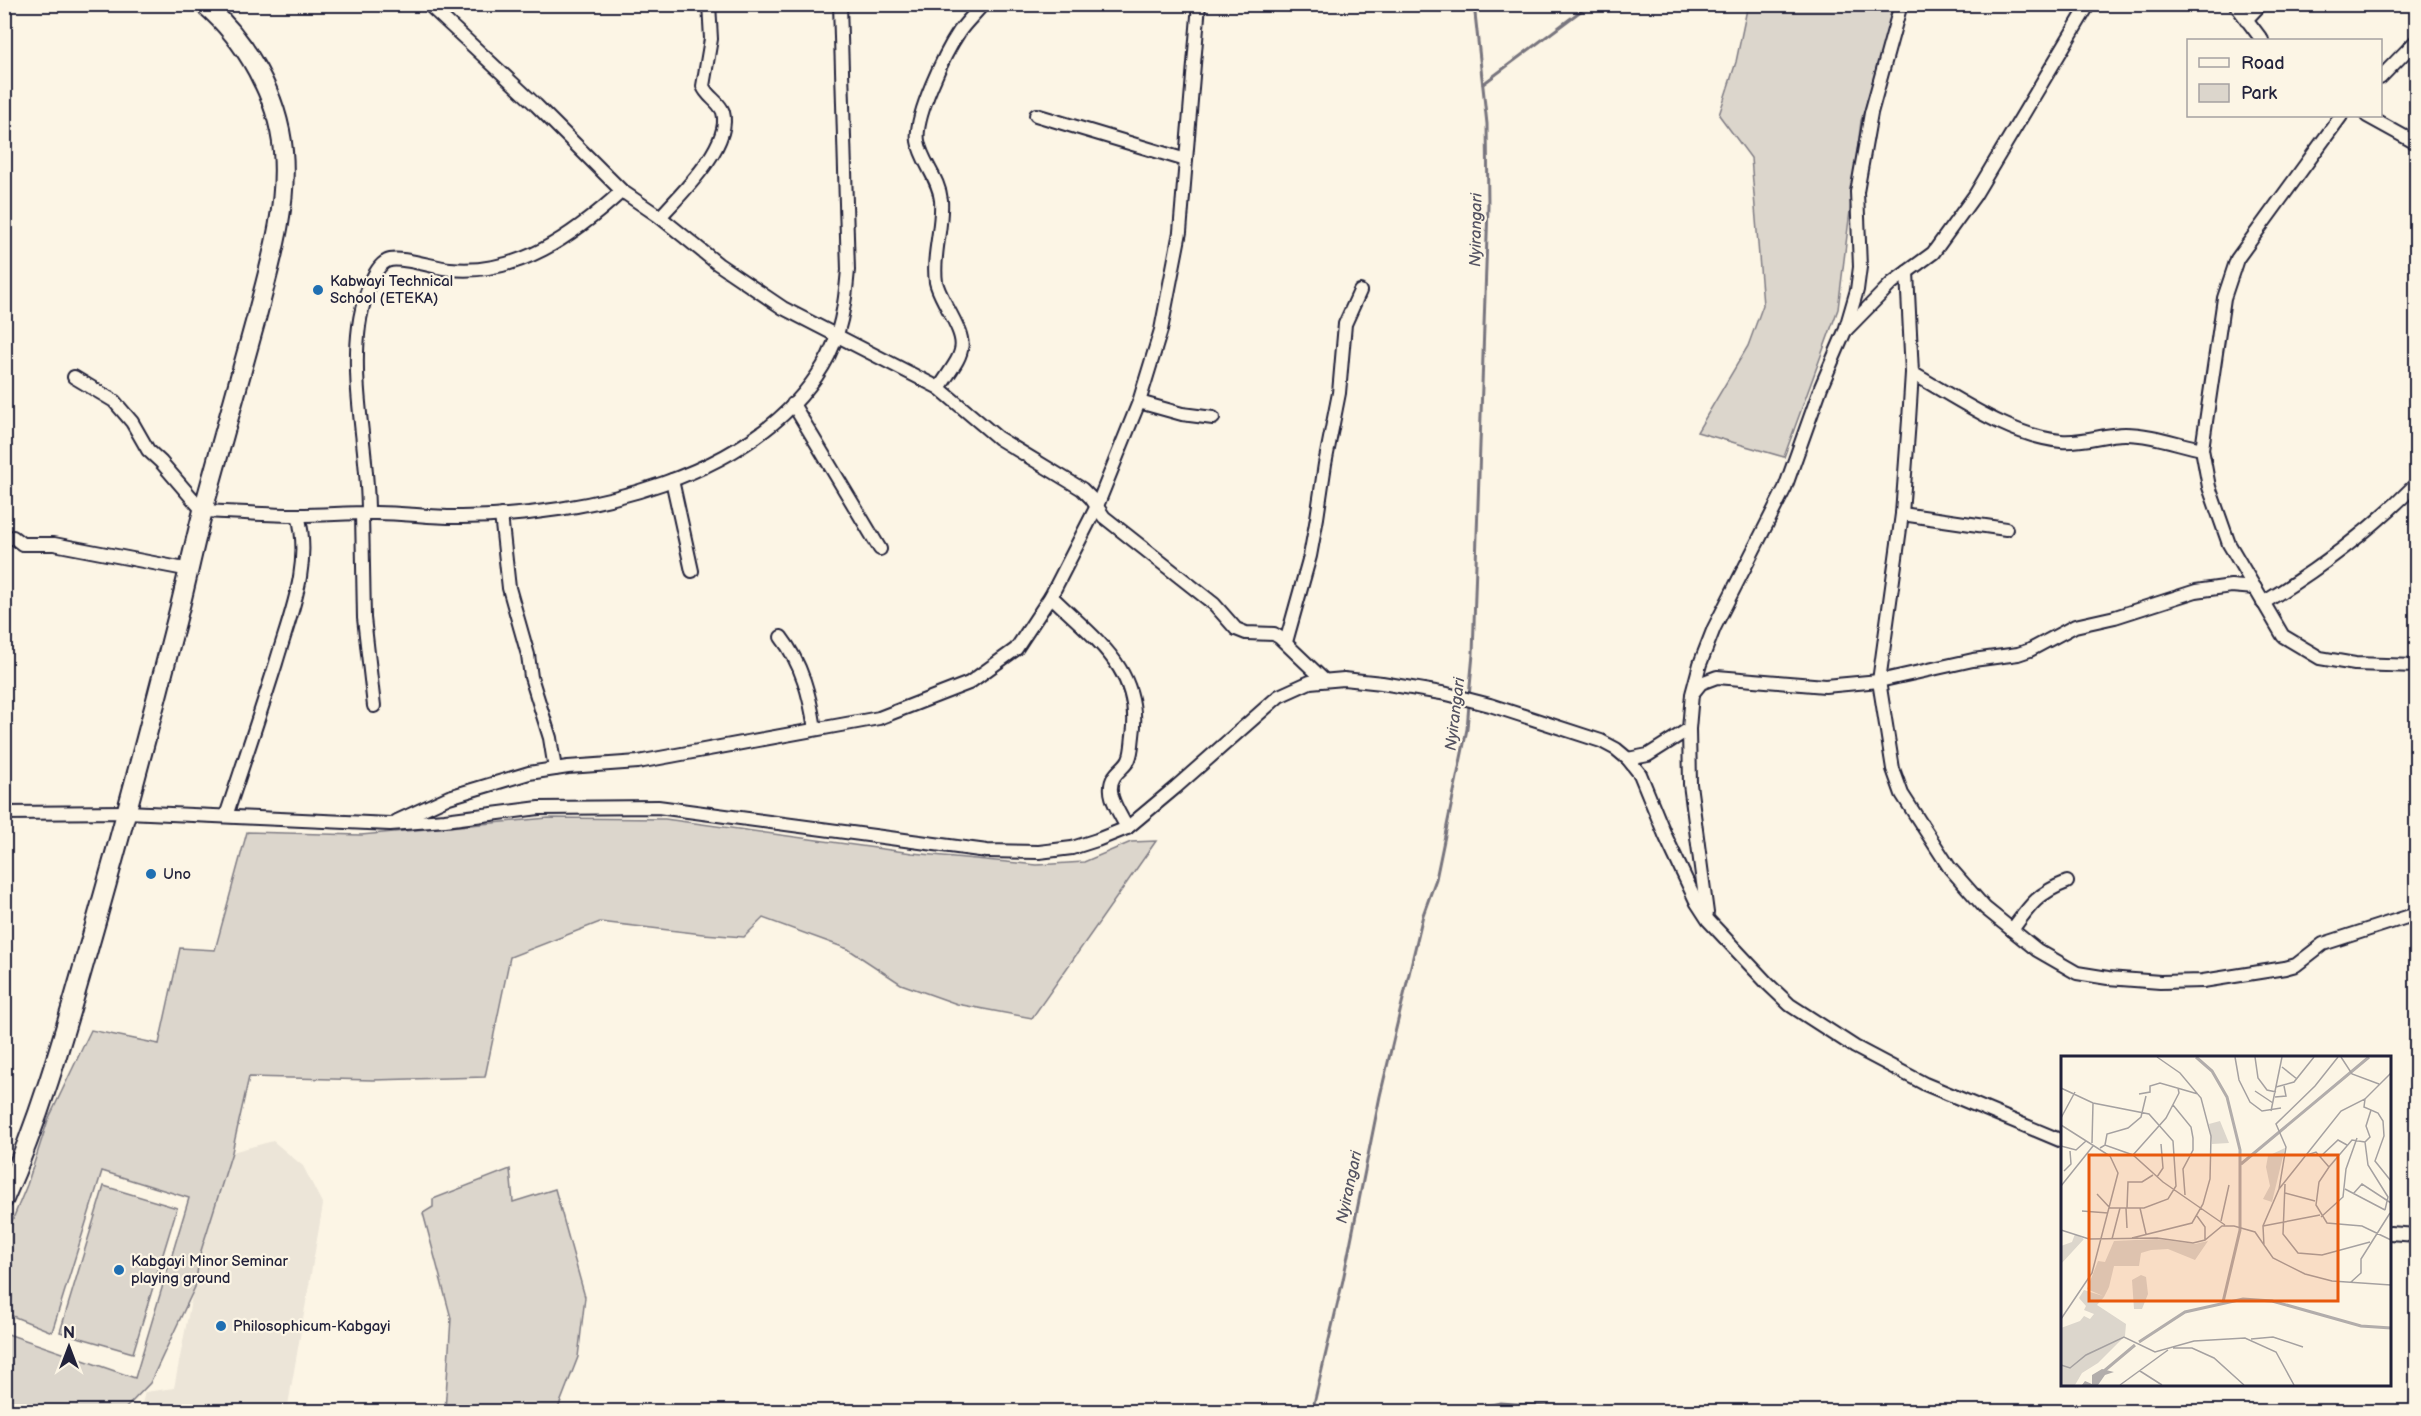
<svg xmlns="http://www.w3.org/2000/svg" width="2421" height="1416" viewBox="0 0 2421 1416" font-family="'Balsamiq Sans',sans-serif">
  <style>
    .built { fill: #ece5d8 }
    .green { fill: #dcd6cc; stroke: #7f7c84; stroke-width: 1.5 }
    .lines { fill: none; stroke-linecap: round; stroke-linejoin: round }
    .stream { stroke: #78757e; stroke-width: 3 }
    .minor-casing { stroke: #22223b; stroke-width: 16 }
    .highway-casing { stroke: #22223b; stroke-width: 22 }
    .minor { stroke: #fcf5e5; stroke-width: 12 }
    .highway { stroke: #fcf5e5; stroke-width: 18 }
    .poi-dot { fill: #1f6fb2; stroke: #fcf5e5; stroke-width: 2 }
    .labels { text-anchor: middle; stroke-width: 4.5; stroke-linejoin: round; paint-order: stroke }
    .poi-label { font-size: 15px; fill: #22223b; stroke: #fcf5e5; text-anchor: start }
    .water-label { font-size: 16px; font-style: italic; fill: #545362; stroke: #fcf5e5 }
    .inset-river { fill: none; stroke: #b2adab; stroke-width: 3 }
    .inset-road { fill: none; stroke: #a5a1a1; stroke-width: 1.5 }
    .view { fill: #e8590c; fill-opacity: 0.15; stroke: #e8590c; stroke-width: 3 }
    .inset-edge { fill: none; stroke: #22223b; stroke-width: 3 }
  </style>
  <rect width="100%" height="100%" fill="#fcf5e5"/>
  <filter id="ink" filterUnits="userSpaceOnUse"><feTurbulence type="fractalNoise" baseFrequency=".0167" numOctaves="2"/><feDisplacementMap in="SourceGraphic" scale="12" xChannelSelector="R" yChannelSelector="G"/><feConvolveMatrix kernelMatrix="1 2 1 2 8 2 1 2 1" color-interpolation-filters="sRGB"/></filter>
  <g filter="url(#ink)">
    <!-- built -->
    <polygon class="built" points="273,1141 303,1166 323,1205 287,1411 140,1412 145,1392 174,1388 200,1254 232,1152"/>
    <!-- green -->
    <g class="green">
      <polygon points="1754,4 1897,5 1861,121 1838,309 1784,457 1697,432 1748,346 1763,305 1751,158 1719,115 1736,62 1747,9"/>
      <polygon points="548,818 665,819 912,853 1037,865 1084,862 1131,842 1156,841 1032,1018 957,1004 901,984 848,949 763,918 744,937 703,934 600,922 510,957 485,1077 373,1080 249,1077 232,1152 200,1254 195,1287 150,1383 123,1411 5,1411 5,1333 135,1378 189,1198 102,1171 52,1332 5,1313 5,1238 27,1185 48,1120 91,1030 159,1044 180,948 215,950 247,832 361,835"/>
      <polygon points="510,1169 513,1202 555,1189 585,1297 578,1357 557,1411 445,1411 451,1318 423,1213 433,1207 433,1199"/>
      <polygon points="104,1186 177,1208 133,1353 60,1332"/>
    </g>
    <g class="lines">
      <!-- stream -->
      <g class="stream">
        <polyline points="1483,84 1590,4"/>
        <polyline points="1469,697 1473,654 1488,206 1487,124 1474,4"/>
        <polyline points="1312,1412 1343,1280 1380,1096 1423,915 1436,879 1467,729 1469,704"/>
        <polyline points="1463,1412 1500,1403 1613,1412"/>
      </g>
      <!-- minor casing -->
      <g class="minor-casing">
        <g id="minor">
          <polyline points="428,4 536,105 622,191 660,217 718,264 783,308 939,388 998,438 1082,489 1091,498 1104,517 1214,604 1236,629 1246,633 1274,634 1279,637 1323,679"/>
          <polyline points="2235,4 2262,40"/>
          <polyline points="2246,20 2261,4"/>
          <polyline points="2380,78 2416,41"/>
          <polyline points="1036,115 1186,160"/>
          <polyline points="2341,116 2237,259 2224,298 2202,449 2209,487 2229,544 2283,636 2320,658 2355,664 2416,666"/>
          <polyline points="2367,116 2416,143"/>
          <path d="M660,217C681,194 732,145 723,112C719,101 707,97 703,86L711,39L709,4"/>
          <polyline points="1907,272 1912,373 1909,420 1902,514 1879,681 1893,769 1902,794 1949,867 1985,908 2037,950 2077,973 2108,978 2160,982 2203,981 2285,968 2296,965 2323,944 2416,914"/>
          <polyline points="1846,330 1892,283 1933,253 1975,195 2089,4"/>
          <path d="M1912,373C1957,398 2009,436 2061,441C2083,443 2104,434 2125,434C2151,434 2177,444 2202,449"/>
          <path d="M74,377L114,401L132,422L148,450L161,462L203,511C235,512 266,515 298,515C322,515 347,513 370,513C401,512 431,518 461,517C584,516 755,479 823,366C841,336 845,304 848,270L840,4"/>
          <path d="M939,388C965,349 970,349 947,307C943,299 938,291 936,282C932,255 943,227 941,200C939,178 921,161 918,141C914,117 945,53 959,32C966,22 975,14 983,4"/>
          <polyline points="1139,402 1182,414 1213,418"/>
          <polyline points="793,404 880,549"/>
          <polyline points="672,480 692,571"/>
          <path d="M368,512C368,450 351,388 359,326C361,310 371,268 387,261C399,255 435,268 450,269C518,276 574,235 622,191"/>
          <polyline points="362,514 364,618 374,706"/>
          <polyline points="1902,514 2006,529"/>
          <polyline points="501,515 509,588 528,655 531,677 550,738 555,769"/>
          <polyline points="4,540 13,537 22,544 54,544 190,570"/>
          <path d="M1051,596C1093,638 1143,669 1133,736C1132,743 1132,753 1129,759C1126,766 1118,770 1114,777C1104,793 1120,813 1127,828"/>
          <path d="M2263,603C2319,569 2370,531 2416,484"/>
          <path d="M781,637C802,664 810,696 815,729"/>
          <polyline points="1286,642 1310,556 1317,518 1325,464 1339,393 1345,324 1360,291"/>
          <polyline points="1693,693 1701,683 1717,677 1825,686 1879,681 1973,660 2018,654 2030,650 2075,626 2115,617 2196,591 2231,586 2255,588"/>
          <polyline points="1628,759 1648,755 1689,729"/>
          <polyline points="4,813 127,812 390,824 445,820 539,808 658,807 987,851 1039,852 1072,848 1097,840 1127,828 1176,787 1279,696 1310,682 1344,679 1382,683 1447,694 1490,705 1601,741 1616,749 1628,759 1640,774 1665,835 1697,903 1708,920 1768,984 1790,1005 1855,1047 1925,1084 2062,1141"/>
          <path d="M226,816C243,765 260,714 276,663C290,615 312,565 298,515"/>
          <polyline points="397,821 449,797 529,773 568,767 638,762 879,718 969,683 1016,649 1051,596 1097,506 1139,402 1161,330 1180,232 1199,4"/>
          <polyline points="1707,913 1690,784 1689,729 1692,694 1700,664 1714,628 1785,488 1821,387 1845,331 1857,290 1860,267 1857,192 1871,113 1901,4"/>
          <path d="M2012,930C2030,905 2038,893 2067,882"/>
          <polyline points="2390,1233 2416,1235"/>
        </g>
      </g>
      <!-- highway casing -->
      <g class="highway-casing">
        <path id="highway" d="M4,1199C39,1121 62,1041 85,960C117,850 146,740 174,630C185,589 193,548 204,507C221,444 239,382 256,319C270,265 288,207 283,151C278,96 246,40 204,4"/>
      </g>
      <!-- minor -->
      <use href="#minor" class="minor"/>
      <!-- highway -->
      <use href="#highway" class="highway"/>
    </g>
  </g>
  <!-- markers -->
  <g class="poi-dot">
    <circle cx="318" cy="290" r="6"/>
    <circle cx="151" cy="874" r="6"/>
    <circle cx="119" cy="1270" r="6"/>
    <circle cx="221" cy="1326" r="6"/>
  </g>
  <g class="labels">
    <!-- poi labels -->
    <g class="poi-label">
      <text x="330" y="286">Kabwayi Technical<tspan x="330" dy="17">School (ETEKA)</tspan></text>
      <text x="163" y="879">Uno</text>
      <text x="131" y="1266">Kabgayi Minor Seminar<tspan x="131" dy="17">playing ground</tspan></text>
      <text x="233" y="1331">Philosophicum-Kabgayi</text>
    </g>
    <!-- water labels -->
    <g class="water-label">
      <text transform="translate(1475 230) rotate(-89)" y="6">Nyirangari</text>
      <text transform="translate(1454 714) rotate(-83)" y="6">Nyirangari</text>
      <text transform="translate(1348 1187) rotate(-78)" y="6">Nyirangari</text>
    </g>
  </g>
  <!-- overview -->
  <g transform="translate(2061 1056)">
    <rect width="330" height="330" fill="#fcf5e5"/>
    <path d="M159,65L168,87L151,88L148,68ZM224,92L211,146L202,143L209,130L205,111L207,100ZM14,178L23,183L0,208V190L11,186ZM96,183L134,188L147,185L134,204L107,193L90,194L80,197L78,210H53L48,231L43,241L36,249L65,268L64,280L37,307L21,317L14,329H0V272L19,265L23,260L29,263L33,258L23,254L25,250L18,242L23,234L42,240L26,233L37,205L44,206L53,185ZM80,219L85,221L87,238L81,253H73L71,224Z" fill="#dcd6cc"/>
    <path d="M41,313L53,316L44,319L37,329H21L24,325L31,328V319Z" fill="#b2adab"/>
    <path class="inset-river" d="M135,1L151,15L166,41L179,94V174L162,246M180,108L308,1M78,286L124,256L182,243L211,245L300,270L330,272M43,315L74,289"/>
    <path class="inset-road" d="M174,1L178,24L189,46L201,55L220,52M194,1L197,22L206,34L215,36M280,1L291,18L318,28M221,11L236,23M215,31L233,26L253,1M0,32L32,47L88,58L112,85L115,130L107,143L83,152H49L36,138M194,35L212,47M78,38L89,36V30L99,27L137,38M214,41L225,40L223,30M304,43L303,51L317,57L322,65L323,80L314,105L330,125M112,49L130,71L132,82V94L122,113L124,139M310,54L305,70L309,81L304,86L307,109L327,141L324,154M210,55L221,1M0,62L14,36M0,69L49,100L57,117L31,217L0,263M304,86L291,84L268,111L258,126L255,149L266,167L301,170L330,184M31,87L32,47M44,89L46,78L67,72L80,61L85,40M0,90L15,94L25,85M39,92L44,89L72,99L102,126L164,169M72,99L105,62L118,37L117,32M243,100L255,96L268,111M259,101L277,84L286,89M3,115L10,108L9,95M96,121L102,112L100,88M224,128L222,178L237,197L261,199L309,186M0,130L32,90M218,133L280,55L304,43L330,17M284,133L324,154M224,137L254,145M292,138L301,128L330,147M65,152L66,172M66,152L67,126H81L92,119M79,152L85,178M21,155L47,157M136,160L144,171V184M260,161L282,141L285,113L296,82M160,165L168,129M202,170L259,159M0,174L28,183L96,182L132,187L144,184L161,170H173L194,176L212,202L244,218L271,225L330,229M71,182L131,167L142,148L149,123L150,80L140,42L119,17L96,1M51,183L59,152M203,190L202,170L218,133L225,91L215,68L254,30L277,1M290,226L300,217V203L329,157M190,283L212,281L242,291M112,292H131L153,302L183,329M0,309L9,312L25,299L63,281L94,296L133,285L184,282L215,296L233,329M79,315L101,329M59,329L107,294"/>
    <path class="view" d="M28,99H277V245H28Z"/>
    <rect width="330" height="330" class="inset-edge"/>
  </g>
  <!-- margin -->
  <rect width="2421" height="1416" fill="none" stroke="#fcf5e5" stroke-width="24"/>
  <rect x="12" y="12" width="2397" height="1392" fill="none" stroke="#22223b" stroke-width="2" filter="url(#ink)"/>
  <!-- legend -->
  <rect x="2187" y="39" width="195" height="78" fill="#fcf5e5" stroke="#a5a1a1" stroke-width="1.5"/>
  <rect x="2199" y="58" width="30" height="9" fill="#fcf5e5" stroke="#a5a1a1" stroke-width="1.5"/>
  <text x="2241" y="69" font-size="18" fill="#22223b">Road</text>
  <rect x="2199" y="84" width="30" height="18" fill="#dcd6cc" stroke="#a5a1a1" stroke-width="1.5"/>
  <text x="2241" y="99" font-size="18" fill="#22223b">Park</text>
  <!-- north arrow -->
  <g transform="translate(69 1347)" stroke="#fcf5e5" stroke-width="4.5" paint-order="stroke">
  <path d="M0-4.5L10 22L0 15L-10 22Z" fill="#22223b"/>
  <text y="-9" font-size="16" font-weight="bold" text-anchor="middle" fill="#22223b">N</text>
  </g>
</svg>
